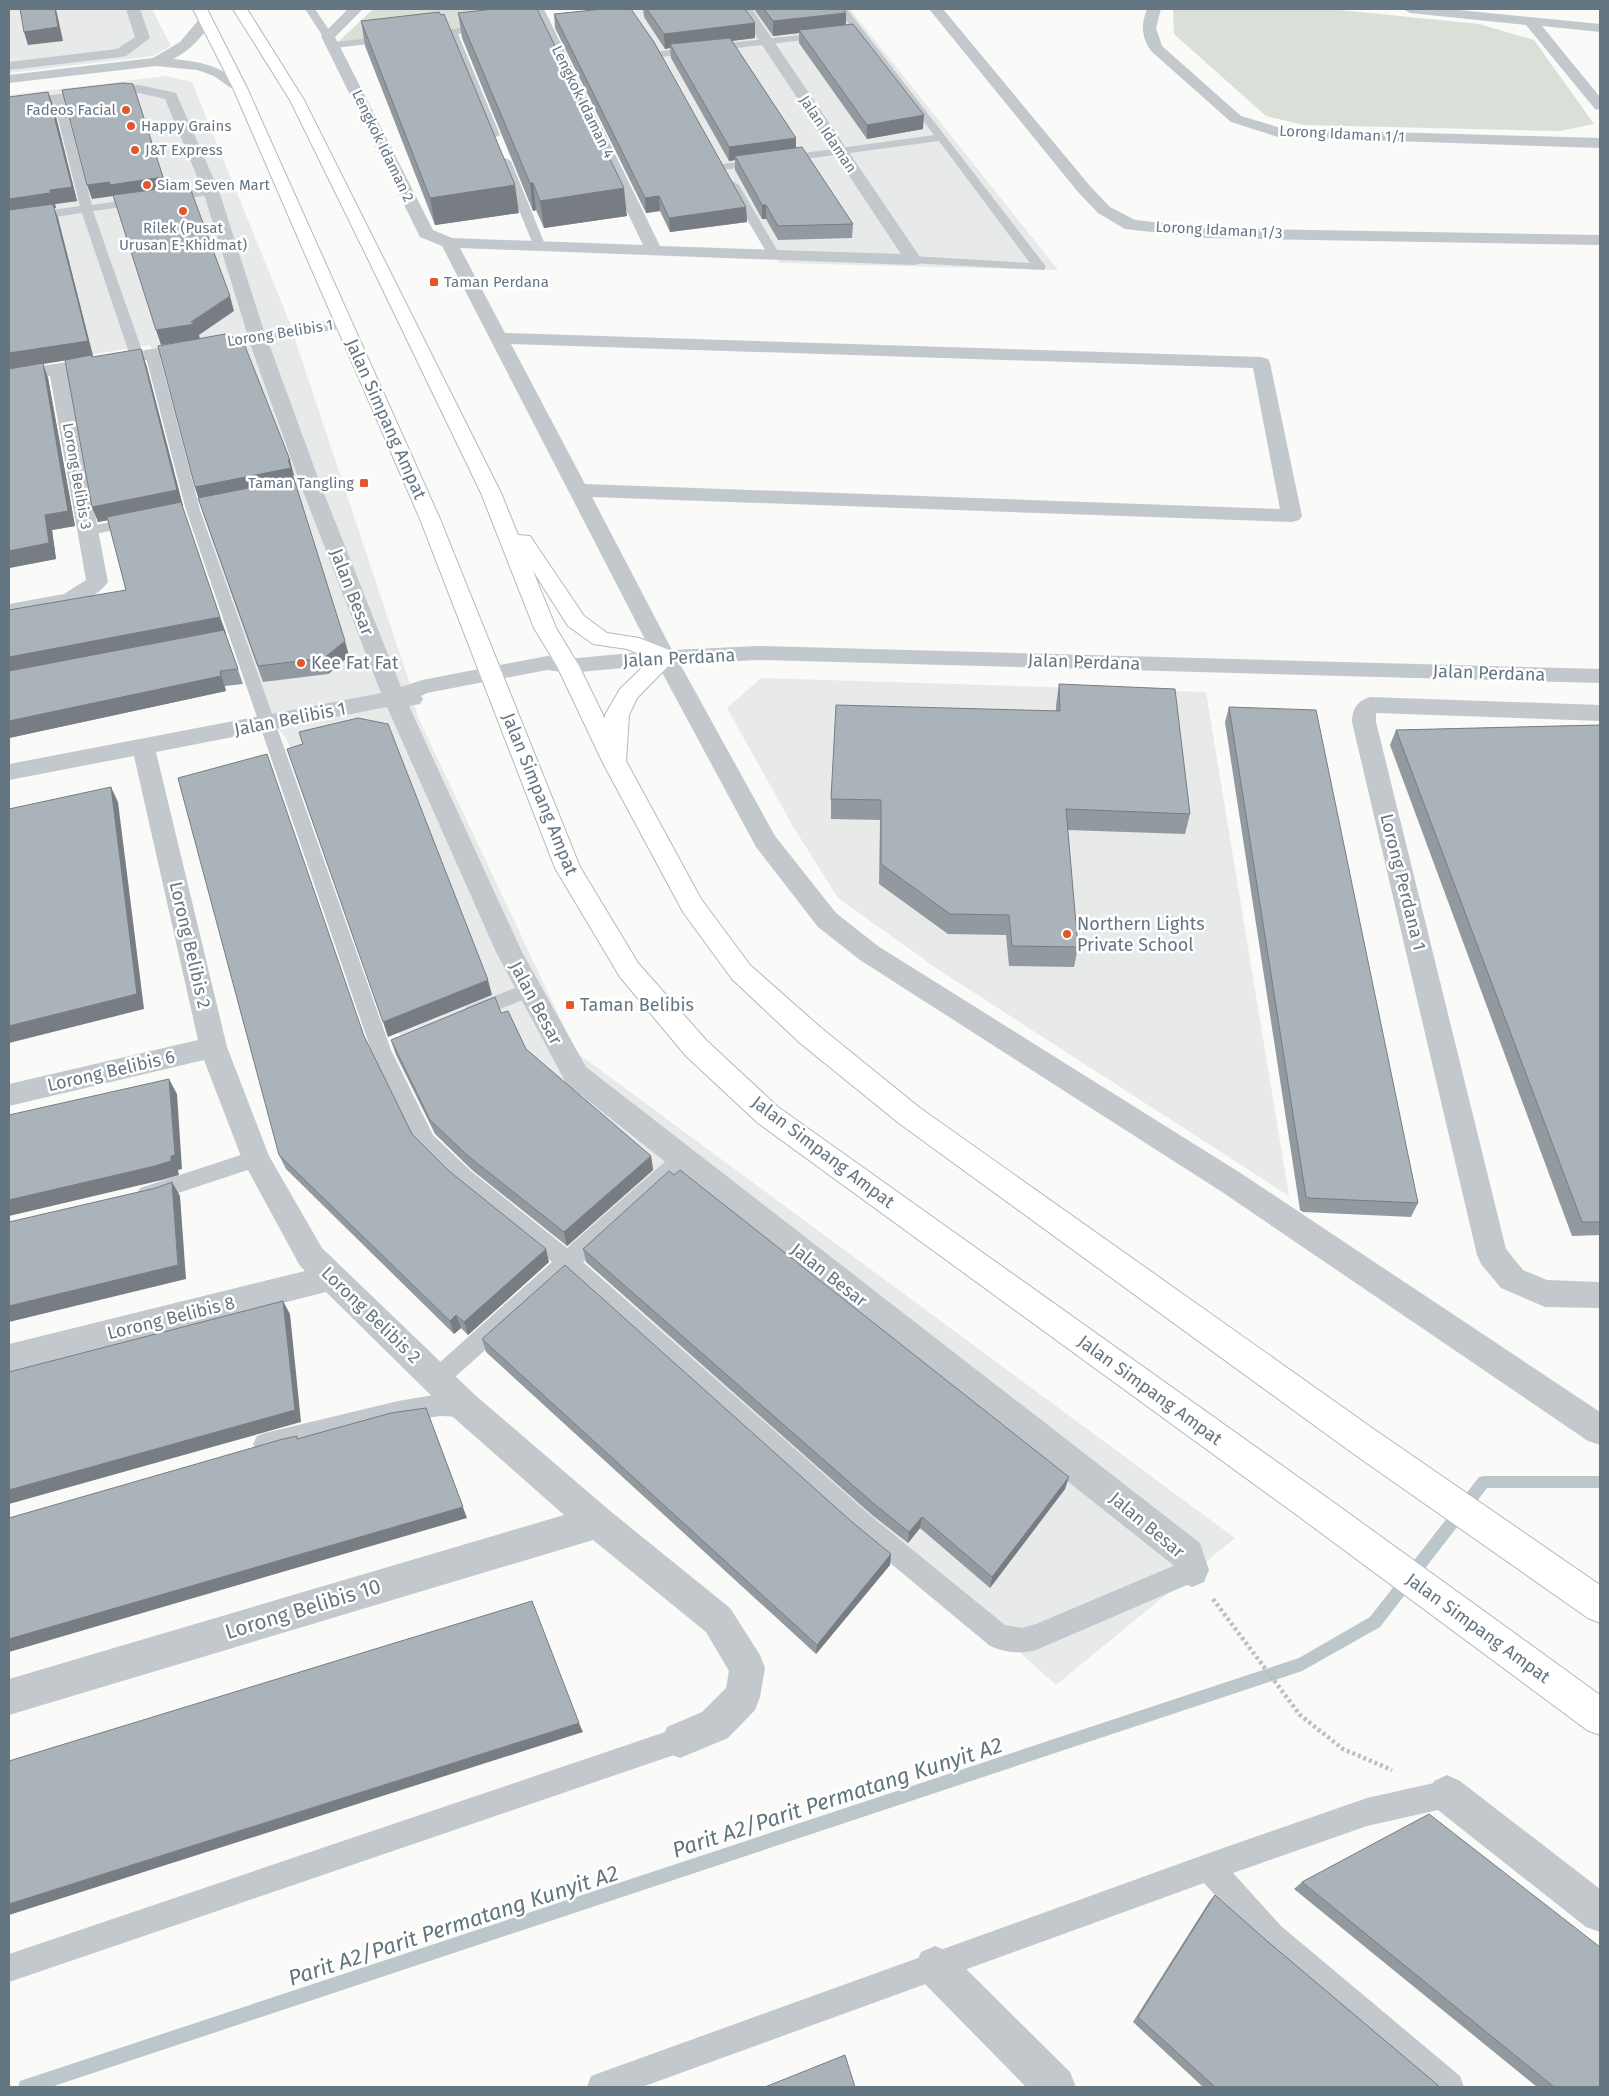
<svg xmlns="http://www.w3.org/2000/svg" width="1609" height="2096" viewBox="0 0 1609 2096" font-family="'Fira Sans',sans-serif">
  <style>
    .built { fill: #e8e9e9 }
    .green { fill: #dadfd7 }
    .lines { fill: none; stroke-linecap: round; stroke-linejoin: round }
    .stream { fill: #bbc7cb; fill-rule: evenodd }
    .trunk-casing { stroke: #b4b9bd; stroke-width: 2 }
    .path { stroke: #bbbfc2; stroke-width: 4.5; stroke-dasharray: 3 3; stroke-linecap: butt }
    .service { fill: #c3c8cc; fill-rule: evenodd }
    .minor { fill: #c3c8cc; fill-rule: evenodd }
    .tertiary { fill: #c3c8cc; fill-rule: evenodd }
    .trunk { fill: #fff; fill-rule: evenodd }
    .wall { fill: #929a9f }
    .shaded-wall { fill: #777d82 }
    .building { fill: #aab3b9; stroke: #777d82 }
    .poi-dot { fill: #e4572e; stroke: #fff; stroke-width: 2 }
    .labels { text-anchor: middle; stroke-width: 5; stroke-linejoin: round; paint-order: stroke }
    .far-street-label { font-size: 15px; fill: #657683; stroke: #fff }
    .far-poi-label { font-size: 15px; fill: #657683; stroke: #fff; text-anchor: start }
    .street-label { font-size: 18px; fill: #657683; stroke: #fff }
    .poi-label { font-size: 18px; fill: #657683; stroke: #fff; text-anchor: start }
    .near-street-label { font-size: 21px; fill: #657683; stroke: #fff }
    .near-water-label { font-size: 22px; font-style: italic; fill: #60757c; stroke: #fff }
  </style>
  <rect width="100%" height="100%" fill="#fafaf8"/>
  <!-- built -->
  <g class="built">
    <polygon points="9,9 152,9 171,46 153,56 9,73"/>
    <polygon points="624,9 850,9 1058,270 779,263"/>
    <polygon points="166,76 192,82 289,321 408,678 417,715 576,1052 1235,1538 1056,1685 435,1127 287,740 265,711 150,345 9,368 9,95"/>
    <polygon points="761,678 1206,692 1289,1196 939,970 838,898 794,828 727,708"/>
  </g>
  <!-- green -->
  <g class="green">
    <polygon points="373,9 519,9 526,26 336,44"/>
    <polygon points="1177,9 1330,9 1479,24 1534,40 1594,124 1560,131 1304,125 1266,116 1174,34 1173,10"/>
  </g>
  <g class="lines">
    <!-- stream -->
    <polygon class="stream" points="1484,1476 1600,1476 1600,1488 1487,1488 1380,1627 1302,1671 51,2087 18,2087 20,2081 26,2079 1299,1658 1370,1617 1479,1477"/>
    <!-- trunk casing -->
    <g class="trunk-casing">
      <g id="trunk">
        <polygon points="193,9 207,9 247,88 440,519 580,867 638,963 706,1040 778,1107 1329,1499 1600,1695 1600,1735 1587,1730 1305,1521 758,1123 686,1056 620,977 555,868 420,519 233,88"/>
        <path d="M233,9H247L304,100L501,493L518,535L530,536L584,616L607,633L639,638L674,652L677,657L637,698L629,715L626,761L701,899L750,965L820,1027L920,1108L1375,1430L1600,1585V1623L1588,1618L1351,1452L900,1124L800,1043L732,979L683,912L603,763L557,666L534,628L481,493L369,261L290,100ZM533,571L568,626L593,644L627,649L651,659L620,689L605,715V719L579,666L556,628Z"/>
      </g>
    </g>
    <!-- path -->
    <polyline class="path" points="1213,1599 1300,1715 1343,1749 1392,1770"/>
    <!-- service -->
    <g class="service">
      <polygon points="305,9 315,9 333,36 332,38 324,38"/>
      <polygon points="837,9 847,9 1044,264 1046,267 1044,270 909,263 907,260 909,257 913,256 1030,263 939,141 723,170 719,169 717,167 719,165 723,164 934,135"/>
      <polygon points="488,25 492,26 492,30 458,34 500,135 494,138 488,135 448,35 425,38 420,35 425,32"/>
      <polygon points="825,32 830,35 829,37 661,57 656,54 661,51"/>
      <polygon points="391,36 396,39 395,41 334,48 329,45 334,42"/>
      <polygon points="58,95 63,98 92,205 211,187 217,191 211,195 93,211 144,356 142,359 132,359 130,356 82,213 9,224 9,216 80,206 53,98"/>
      <polygon points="505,158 511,161 546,247 544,250 536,250 534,247 499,161"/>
      <polygon points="733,181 739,185 780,255 778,258 770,258 768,255 727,185"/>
      <path d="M152,350L159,354L200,510L391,1050L433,1135L471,1171L567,1248L675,1153L682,1150L689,1153L693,1159L689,1165L583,1262L871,1516L1005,1625L1022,1628L1036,1624L1192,1558L1201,1561L1205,1570L1201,1579L1036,1650C1020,1654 1006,1653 990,1646L853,1532L568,1276L445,1386L437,1390L429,1386L425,1379L429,1372L552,1262L455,1183L418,1147L371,1050L186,510L145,354Z"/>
      <polygon points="135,517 140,518 142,521 140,524 87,536 82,534 79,531 82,528"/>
      <polygon points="528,983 535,985 538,990 535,995 473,1020 466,1017 463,1012 466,1007"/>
      <polygon points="256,1150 263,1153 267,1159 263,1165 148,1203 140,1200 137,1194 140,1188"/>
      <polygon points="440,1394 464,1395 472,1398 476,1406 472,1414 464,1417 440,1416 398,1423 265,1455 257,1452 253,1444 257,1436 265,1433 398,1401"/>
      <polygon points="680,1727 689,1731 693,1740 689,1749 680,1753 9,1982 9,1954"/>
      <polygon points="1447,1780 1457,1784 1461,1794 1457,1804 1447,1808 1367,1826 1233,1873 1281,1926 1460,2076 1464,2087 1426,2087 1261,1946 1204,1883 642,2087 587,2087 591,2076 602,2072 1209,1853 1367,1798"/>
    </g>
    <!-- minor -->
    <g class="minor">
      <polygon points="126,9 140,9 150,38 126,56 121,57 9,70 9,62 117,49 135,37"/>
      <path d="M348,9H363L335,37L433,230L452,238L643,245L530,9H544L660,246L901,254L738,9H752L922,260L919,264L913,265L460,248L505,333L1261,357L1268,359L1270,363L1302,516L1299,520L1292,522L592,497L672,650L758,646L1600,669V683L758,660L680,664L775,836L836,913L878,946L1242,1174L1600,1412V1445L1588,1441L1222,1192L860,960L818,927L756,847L658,665L568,673L547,670L427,693L421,696L423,699L420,704L409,706L522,952L586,1067L1200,1543L1209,1570L1204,1582L1192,1587L1180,1582L1173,1565L566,1083L496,952L387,707L156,752L227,1047L269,1156L322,1248L475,1395L609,1510L730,1608L760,1655L765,1668L760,1697L755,1710L728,1738L680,1758L667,1753L662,1740L667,1727L702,1712L726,1688L729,1671L706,1632L593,1540L9,1715V1679L564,1515L453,1417L326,1292L9,1372V1344L305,1271L300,1266L242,1159L204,1060L9,1106V1084L198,1040L134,756L9,780V764L381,693L301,486L250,344L240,345L234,344L231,340L234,336L247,333L203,191L165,99L139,93L9,109V100L139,85L176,93L219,191L264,331L344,318L350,319L353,323L350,327L344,328L268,341L321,486L401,687L422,680L547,656L568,659L651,651L442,246L420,237L418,233L321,36ZM511,344L1253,368L1280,509L585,484Z"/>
      <polygon points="929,9 943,9 1090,186 1110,207 1135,220 1206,228 1600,235 1600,245 1206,238 1125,229 1098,213 1078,192"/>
      <path d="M1147,9H1161L1156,28L1162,46L1241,116L1284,129L1600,138V148L1278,137L1231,122L1151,51C1141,36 1141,25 1147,9Z"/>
      <polygon points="1403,9 1449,9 1600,24 1600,32 1542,26 1600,97 1600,110 1595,109 1526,25 1410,13"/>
      <path d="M197,342L203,343L206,347L203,351L68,373L108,582C89,609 39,613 9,618V604L64,594L86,580L50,376L9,383V371Z"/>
      <path d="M1370,697L1600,705V721L1376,713V722L1506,1249L1523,1270L1547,1280L1600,1282V1308L1545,1307L1501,1288L1481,1264L1477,1255L1352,722C1352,709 1357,701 1370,697Z"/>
      <polygon points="1447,1775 1460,1781 1600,1889 1600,1932 1586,1927 1434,1807 1428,1794 1434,1781"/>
      <polygon points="935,1946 949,1952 1070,2072 1076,2087 1026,2087 921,1980 915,1966 921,1952"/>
    </g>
    <!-- tertiary -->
    <path class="tertiary" d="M206,16L213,20C202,37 191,50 173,59C205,62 218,66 245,85L247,88L245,91H235L214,76L197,70L156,66L9,83V75L153,58L180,42L201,17Z"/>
    <!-- trunk -->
    <use href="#trunk" class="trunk"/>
  </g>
  <!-- wall -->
  <g class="wall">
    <polygon points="643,9 745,9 755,38 732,41 796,138 796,148 853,224 852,238 778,240 766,219 762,219 735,170 735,160 729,161 671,58 670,48 665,49 644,17"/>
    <polygon points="754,9 843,9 846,25 923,129 867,139 799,43 799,33 773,36"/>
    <polygon points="458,13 627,216 544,228 536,210 533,211 462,38"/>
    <polygon points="554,14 746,207 747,222 670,232 660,211 646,213 555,28"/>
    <polygon points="361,21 519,213 435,225 365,46"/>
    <polygon points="53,105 77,201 55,204 56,208 54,208 58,218 93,356 91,356 92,357 146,364 183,506 182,506 243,684 225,686 226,691 9,738 9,610 126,590 108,520 98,522 65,360 43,364 48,378 75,526 52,530 56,559 9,568"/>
    <polygon points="294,475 293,476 294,479 349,656 328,674 263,682 203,513 195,487"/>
    <polygon points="1059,684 1190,814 1185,834 1067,830 1078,947 1074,967 1009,966 1006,935 948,934 879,884 880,820 831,819 831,799 1056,711 1056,705"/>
    <polygon points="1229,707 1418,1203 1411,1217 1303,1212 1300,1210 1225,722"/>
    <polygon points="1600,725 1600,1235 1572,1236 1390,745 1396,730"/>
    <polygon points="501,1013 526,1049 651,1156 653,1170 567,1246 472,1170 435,1134 396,1055 391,1040"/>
    <polygon points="364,1036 412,1134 449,1171 549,1262 468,1335 461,1328 454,1334 286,1169 279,1155"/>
    <polygon points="583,1249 1065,1489 990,1588 920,1528 908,1543 872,1515 586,1262"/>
    <polygon points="482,1339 852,1522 891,1554 890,1565 816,1654 486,1352"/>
    <polygon points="1302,1882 1600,2087 1537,2087 1294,1889"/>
    <polygon points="1215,1895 1267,1941 1440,2087 1203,2087 1133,2022 1209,1902"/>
  </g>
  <!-- shaded-wall -->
  <g class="shaded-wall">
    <polygon points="55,9 56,9 63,41 28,45 24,32"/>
    <polygon points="846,13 846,28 799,30 799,33 773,36 773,21"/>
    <polygon points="755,23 755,38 673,48 670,44 670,48 665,49 664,34"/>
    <polygon points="48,92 53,105 77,201 55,204 56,208 54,208 58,218 93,356 43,364 48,378 75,526 52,530 56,559 9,568 9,199 50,190"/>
    <polygon points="924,115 923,129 867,139 867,125"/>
    <polygon points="796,138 796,152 735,156 735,160 729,161 729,147"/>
    <polygon points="163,177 168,192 113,196 92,199 87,185 109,182"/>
    <polygon points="530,183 533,183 536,210 533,211"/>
    <polygon points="515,185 519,213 435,225 430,198"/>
    <polygon points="624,188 627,216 544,228 540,201"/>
    <polygon points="659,196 660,211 646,213 645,198"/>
    <rect x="762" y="205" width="4" height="14"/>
    <polygon points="746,207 747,222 670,232 669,218"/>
    <polygon points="230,296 234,311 199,335 200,339 161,345 156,330 191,322"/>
    <polygon points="141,349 146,364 183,506 98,522 92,507"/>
    <polygon points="290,460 294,475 293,476 295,483 200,502 195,487"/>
    <polygon points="220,617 226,633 9,674 9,657"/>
    <polygon points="345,641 349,656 328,674 324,658"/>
    <polygon points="220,671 226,691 9,738 9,721"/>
    <polygon points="111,787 118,802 144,1009 9,1043 9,1026"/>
    <polygon points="488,980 492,995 388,1037 383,1022"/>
    <polygon points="169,1079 177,1094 182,1169 178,1170 179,1175 162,1180 9,1216 9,1200"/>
    <polygon points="651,1156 653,1170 567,1246 564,1232"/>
    <polygon points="172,1182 180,1196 186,1279 9,1322 9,1306"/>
    <polygon points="546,1249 549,1262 468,1335 464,1322"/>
    <polygon points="283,1301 290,1314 301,1422 9,1504 9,1490"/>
    <polygon points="456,1315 461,1328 454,1334 450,1321"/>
    <polygon points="426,1408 467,1518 9,1652 9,1639"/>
    <polygon points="1069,1477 1065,1489 990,1588 992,1577"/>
    <polygon points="922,1517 920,1528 908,1543 909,1532"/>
    <polygon points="891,1554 890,1565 816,1654 817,1645"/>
    <polygon points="579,1723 583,1732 9,1915 9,1904"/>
  </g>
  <!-- building -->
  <g class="building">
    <polygon points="20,9 55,9 58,27 24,32"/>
    <polygon points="494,9 537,9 624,188 540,201 533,183 530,183 458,13"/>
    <polygon points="603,9 631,9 654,42 746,207 669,218 659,196 645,198 554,14"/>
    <polygon points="647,9 745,9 755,23 664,34"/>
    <polygon points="764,9 843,9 846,13 773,21"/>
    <polygon points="439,12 441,15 444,14 515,185 430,198 361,21"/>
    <polygon points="853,24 924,115 867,125 799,30"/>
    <polygon points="730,38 796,138 729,147 670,44"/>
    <polygon points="123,83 133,84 163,177 110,185 109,182 87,185 62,90"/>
    <polygon points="48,92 72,187 50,190 50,193 9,199 9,97"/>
    <polygon points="802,147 853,224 778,226 766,205 762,205 735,156"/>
    <polygon points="189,185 230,296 191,322 195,324 156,330 113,195"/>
    <polygon points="53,204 88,341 9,353 9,210"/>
    <polygon points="225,334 243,341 290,460 288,460 291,468 195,487 158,346"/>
    <polygon points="141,349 177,490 92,507 65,360 91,355 92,357"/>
    <polygon points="43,363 68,511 45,515 49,543 9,551 9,369"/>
    <polygon points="294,479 345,641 324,658 258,666 198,498"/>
    <polygon points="181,502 220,617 9,657 9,610 126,590 107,517"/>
    <polygon points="224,630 238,669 220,671 221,676 9,721 9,671"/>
    <polygon points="1059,684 1175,689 1190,814 1066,809 1078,947 1012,946 1009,915 950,914 881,864 881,800 831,799 836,705 1060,711"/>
    <polygon points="1229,707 1316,710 1418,1203 1309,1198 1306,1197"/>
    <polygon points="358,718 388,724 488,980 383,1022 287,749 303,744 299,732"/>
    <polygon points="1600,725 1600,1222 1582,1222 1396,730"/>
    <polygon points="267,754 364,1036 412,1134 449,1171 546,1249 464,1322 456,1315 450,1321 279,1155 178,778"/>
    <polygon points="111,787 137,994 9,1026 9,809"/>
    <polygon points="495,997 501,1013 508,1011 526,1049 651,1156 564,1232 468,1156 430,1120 391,1040"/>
    <polygon points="169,1079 175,1155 171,1156 171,1161 155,1166 9,1200 9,1115"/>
    <polygon points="680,1170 1069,1477 992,1577 922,1517 909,1532 873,1503 583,1249 669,1171 674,1175"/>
    <polygon points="172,1182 178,1265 9,1306 9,1222 156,1188"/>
    <polygon points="565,1265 852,1522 891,1554 817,1645 482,1339"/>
    <polygon points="283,1301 295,1410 9,1490 9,1372"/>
    <polygon points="426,1408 463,1507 9,1639 9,1518 283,1439 297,1436 297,1439 391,1413"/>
    <polygon points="532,1601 579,1723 9,1904 9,1761"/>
    <polygon points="1429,1814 1600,1947 1600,2087 1554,2087 1302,1882"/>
    <polygon points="1215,1895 1267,1941 1440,2087 1215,2087 1138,2017"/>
    <polygon points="845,2055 855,2087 765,2087"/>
  </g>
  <!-- markers -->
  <g class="poi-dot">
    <circle cx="126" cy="110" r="5"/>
    <circle cx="131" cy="126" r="5"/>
    <circle cx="135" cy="150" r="5"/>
    <circle cx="147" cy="185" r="5"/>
    <circle cx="183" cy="211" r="5"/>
    <rect x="429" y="277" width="10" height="10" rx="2.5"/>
    <rect x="359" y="478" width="10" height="10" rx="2.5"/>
    <circle cx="301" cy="663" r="5"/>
    <circle cx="1067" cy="934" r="5"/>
    <rect x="565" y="1000" width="10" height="10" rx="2.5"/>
  </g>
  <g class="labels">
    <!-- far-street labels -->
    <g class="far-street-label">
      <text transform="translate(583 102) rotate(64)" y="5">Lengkok Idaman 4</text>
      <text transform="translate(828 134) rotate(56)" y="5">Jalan Idaman</text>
      <text transform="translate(1342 134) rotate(3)" y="5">Lorong Idaman 1/1</text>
      <text transform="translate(383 146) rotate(64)" y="5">Lengkok Idaman 2</text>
      <text transform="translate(1219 230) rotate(3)" y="5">Lorong Idaman 1/3</text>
      <text transform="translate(280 333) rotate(-9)" y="5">Lorong Belibis 1</text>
      <text transform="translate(77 476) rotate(80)" y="5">Lorong Belibis 3</text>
    </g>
    <!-- far-poi labels -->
    <g class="far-poi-label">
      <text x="116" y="115" text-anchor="end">Fadeos Facial</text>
      <text x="141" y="131">Happy Grains</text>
      <text x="145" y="155">J&amp;T Express</text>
      <text x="157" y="190">Siam Seven Mart</text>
      <text x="183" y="233" text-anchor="middle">Rilek (Pusat<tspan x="183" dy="17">Urusan E-Khidmat)</tspan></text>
      <text x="444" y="287">Taman Perdana</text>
      <text x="354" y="488" text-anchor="end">Taman Tangling</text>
    </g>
    <!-- street labels -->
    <g class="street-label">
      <text transform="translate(386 419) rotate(66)" y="6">Jalan Simpang Ampat</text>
      <text transform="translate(352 592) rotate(69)" y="6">Jalan Besar</text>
      <text transform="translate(679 658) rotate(-3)" y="6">Jalan Perdana</text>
      <text transform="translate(1084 662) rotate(2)" y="6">Jalan Perdana</text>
      <text transform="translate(1489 673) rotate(2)" y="6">Jalan Perdana</text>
      <text transform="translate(290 719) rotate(-11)" y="6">Jalan Belibis 1</text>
      <text transform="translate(540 794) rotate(68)" y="6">Jalan Simpang Ampat</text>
      <text transform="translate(1403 882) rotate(76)" y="6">Lorong Perdana 1</text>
      <text transform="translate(190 945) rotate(77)" y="6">Lorong Belibis 2</text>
      <text transform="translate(536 1003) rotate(62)" y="6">Jalan Besar</text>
      <text transform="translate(111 1071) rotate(-13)" y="6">Lorong Belibis 6</text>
      <text transform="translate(823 1152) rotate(37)" y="6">Jalan Simpang Ampat</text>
      <text transform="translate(829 1275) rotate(38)" y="6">Jalan Besar</text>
      <text transform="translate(371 1315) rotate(44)" y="6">Lorong Belibis 2</text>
      <text transform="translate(171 1318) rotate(-14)" y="6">Lorong Belibis 8</text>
      <text transform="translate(1150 1390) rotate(36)" y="6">Jalan Simpang Ampat</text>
      <text transform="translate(1147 1525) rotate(40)" y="6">Jalan Besar</text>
      <text transform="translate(1478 1628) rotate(36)" y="6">Jalan Simpang Ampat</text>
    </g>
    <!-- poi labels -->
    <g class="poi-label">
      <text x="311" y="669">Kee Fat Fat</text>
      <text x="1077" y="930">Northern Lights<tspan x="1077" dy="21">Private School</tspan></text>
      <text x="580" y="1011">Taman Belibis</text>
    </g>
    <!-- near-street labels -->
    <g class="near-street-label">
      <text transform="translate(303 1609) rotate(-17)" y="7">Lorong Belibis 10</text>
    </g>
    <!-- near-water labels -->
    <g class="near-water-label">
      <text transform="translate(837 1797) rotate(-18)" y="8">Parit A2/Parit Permatang Kunyit A2</text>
      <text transform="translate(453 1925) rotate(-18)" y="8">Parit A2/Parit Permatang Kunyit A2</text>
    </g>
  </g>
  <!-- border -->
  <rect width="1609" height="2096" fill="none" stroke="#657683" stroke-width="20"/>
</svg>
